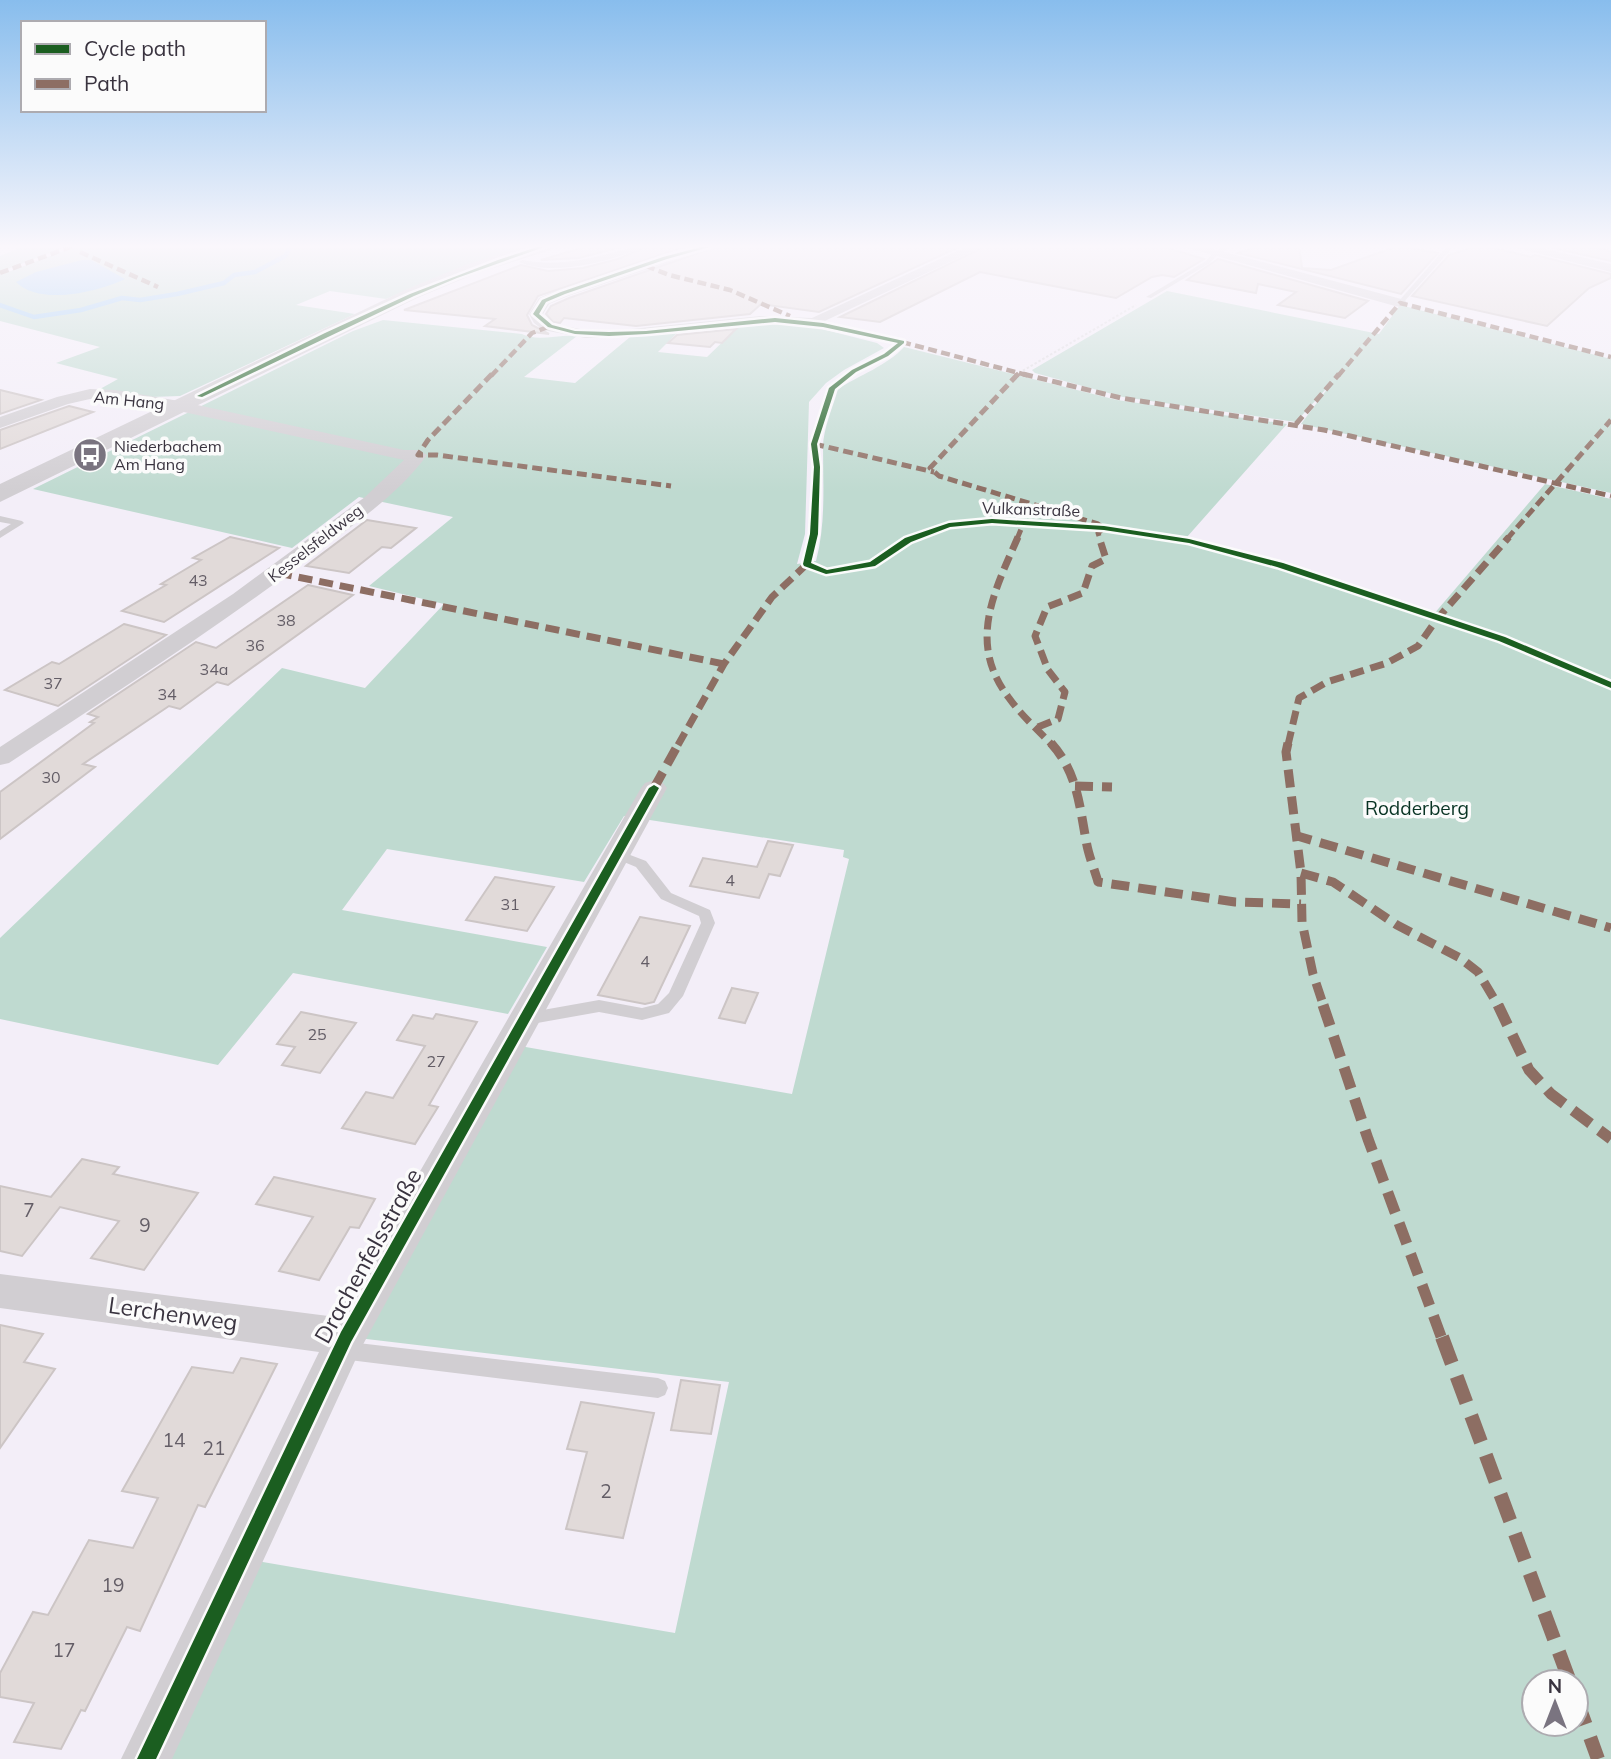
<svg xmlns="http://www.w3.org/2000/svg" width="1611" height="1759" viewBox="0 0 1611 1759" font-family="Mulish,sans-serif">
  <style>
    .green { fill: #bfdad0; fill-rule: evenodd }
    .water { fill: #99caf4 }
    .lines { fill: none; stroke-linecap: round; stroke-linejoin: round }
    .stream { stroke: #99caf4; stroke-width: 4.5 }
    .building { fill: #e1dad9; stroke: #ccc5c5; stroke-width: 2 }
    .path { stroke: #dedce0; stroke-width: 2; stroke-dasharray: 2.5 2; stroke-linecap: butt }
    .lane { fill: #d1ced2; fill-rule: evenodd }
    .street { fill: #d1ced2; fill-rule: evenodd }
    .secondary { fill: #d1ced2; fill-rule: evenodd }
    .quiet-far5 { stroke: #8d6e63; stroke-width: 4.5; stroke-dasharray: 9 4.5; stroke-linecap: butt }
    .quiet-far4 { stroke: #8d6e63; stroke-width: 5; stroke-dasharray: 10 5; stroke-linecap: butt }
    .quiet-far3 { stroke: #8d6e63; stroke-width: 7; stroke-dasharray: 14 7; stroke-linecap: butt }
    .quiet-far2 { stroke: #8d6e63; stroke-width: 9; stroke-dasharray: 18 9; stroke-linecap: butt }
    .quiet-far1 { stroke: #8d6e63; stroke-width: 11; stroke-dasharray: 22 11; stroke-linecap: butt }
    .quiet { stroke: #8d6e63; stroke-width: 14; stroke-dasharray: 28 14; stroke-linecap: butt }
    .cycleway-casing { stroke: #fbfbfb; stroke-width: 5 }
    .cycleway { fill: #1b5e20; fill-rule: evenodd }
    .labels { text-anchor: middle; stroke-width: 7; stroke-linejoin: round; paint-order: stroke }
    .far-street-label { font-size: 16px; fill: #39333f; stroke: #fbfbfb }
    .far-poi-label { font-size: 16px; fill: #39333f; stroke: #fbfbfb; text-anchor: start }
    .number-label { font-size: 16px; fill: #635d66 }
    .park-label { font-size: 19px; fill: #083323; stroke: #fbfbfb }
    .near-number-label { font-size: 19px; fill: #635d66 }
    .near-street-label { font-size: 23px; fill: #39333f; stroke: #fbfbfb }
  </style>
  <rect width="100%" height="100%" fill="#f3eef8"/>
  <!-- green -->
  <g class="green">
    <polygon points="24,246 68,246 0,272 0,256"/>
    <polygon points="77,246 533,246 460,268 386,299 330,291 296,305 355,314 180,396 151,397 103,392 100,389 118,379 56,363 100,347 0,321 0,275"/>
    <polygon points="1167,291 1379,334 1400,305 1611,359 1611,493 1301,424 1334,380 1296,422 1123,397 1035,373 1032,370"/>
    <path d="M383,320L522,334C537,342 559,334 577,336L524,377L575,383L630,337L678,332L658,352L707,357L739,326L775,323L810,326L877,343L884,348L844,370L826,383L809,402L805,534L797,564L816,561C826,523 823,486 823,447C823,429 833,407 838,389C858,376 888,365 904,347L1117,400L1287,424L1187,537L1281,562L1433,615L1545,484L1611,499V1759H166L257,1561L675,1633L729,1382L358,1338L520,1046L792,1094L849,859L843,857L844,850L624,816L584,882L387,849L342,910L547,947L508,1014L293,973L218,1065L0,1019V938L282,668L365,688L444,604L369,586L453,517L359,497L292,548L33,489L353,331ZM1534,1682H1576V1724H1534Z"/>
  </g>
  <!-- water -->
  <path class="water" d="M82,260H91L125,279C98,292 39,306 16,282L36,272Z"/>
  <g class="lines">
    <!-- stream -->
    <polyline class="stream" points="0,305 34,317 81,310 122,298 140,300 177,294 224,283 234,275 255,272 285,256 291,246"/>
  </g>
  <!-- building -->
  <g class="building">
    <polygon points="588,246 625,246 579,258 541,260"/>
    <polygon points="648,246 687,246 538,296 527,315 532,325 549,334 485,326 495,319 404,310 521,265 548,271 583,268 618,259"/>
    <polygon points="719,246 961,246 819,312 761,304 750,314 636,326 564,318 560,323 553,322 546,314 551,306 569,298"/>
    <polygon points="986,246 1161,246 1204,259 1174,277 1162,275 1152,277 1116,298 980,272 880,322 840,317"/>
    <polygon points="1259,246 1299,246 1302,268 1331,270 1398,246 1438,253 1401,294 1238,253"/>
    <polygon points="1485,246 1531,257 1535,255 1611,274 1611,278 1589,288 1547,326 1412,296 1449,255 1470,248"/>
    <polygon points="1557,246 1588,246 1611,251 1611,261 1553,248"/>
    <polygon points="1218,259 1368,301 1345,318 1278,305 1296,292 1258,284 1256,293 1187,280"/>
    <polygon points="736,329 722,343 715,342 710,347 668,343 677,335"/>
    <polygon points="0,390 41,400 0,414"/>
    <polygon points="69,406 93,412 0,449 0,430"/>
    <polygon points="367,520 416,528 391,548 382,547 349,573 306,566"/>
    <polygon points="230,537 279,548 164,622 122,611 166,585 161,584 201,560 193,558"/>
    <polygon points="308,585 353,595 228,685 217,682 180,709 169,706 83,764 95,767 0,839 0,792 94,723 90,722 98,717 88,714 196,642 216,648"/>
    <polygon points="124,624 166,635 58,706 5,690 52,662 59,664"/>
    <polygon points="768,841 793,845 780,876 769,874 759,898 690,886 703,858 757,867"/>
    <polygon points="495,877 554,887 527,931 466,920"/>
    <polygon points="640,917 690,926 654,1002 645,1004 598,995"/>
    <polygon points="732,988 758,993 745,1023 719,1018"/>
    <polygon points="301,1012 356,1023 320,1073 282,1065 295,1047 277,1044"/>
    <polygon points="436,1014 477,1022 429,1105 438,1107 415,1144 342,1128 366,1092 393,1098 425,1046 397,1040 413,1015 433,1019"/>
    <polygon points="82,1159 119,1167 113,1174 198,1193 144,1270 91,1258 119,1221 60,1207 22,1256 0,1251 0,1186 51,1197"/>
    <polygon points="274,1177 375,1199 359,1228 350,1227 319,1280 279,1271 313,1217 256,1204"/>
    <polygon points="0,1325 43,1334 24,1362 55,1369 0,1448"/>
    <polygon points="241,1358 277,1364 205,1507 198,1505 140,1631 127,1627 85,1711 81,1710 61,1749 14,1742 34,1703 0,1697 0,1673 33,1612 48,1615 89,1540 133,1548 158,1498 122,1491 192,1367 233,1373"/>
    <polygon points="681,1380 720,1385 711,1434 671,1430"/>
    <polygon points="581,1402 654,1413 623,1538 566,1529 587,1452 567,1449"/>
  </g>
  <g class="lines">
    <!-- path -->
    <polyline class="path" points="1019,373 1136,305"/>
    <!-- lane -->
    <g class="lane">
      <path d="M636,246H646C614,261 552,277 519,262L522,260C562,268 597,257 636,246Z"/>
      <polygon points="1224,246 1232,246 1217,255 1210,263 1151,298 1146,297 1206,261 1213,253"/>
      <polygon points="1447,246 1454,246 1402,304 1398,304 1398,302"/>
      <polygon points="814,320 906,342 889,357 857,373 836,389 818,444 821,467 819,534 812,563 827,569 869,562 905,538 949,522 992,518 1104,525 1189,538 1284,563 1506,637 1611,681 1611,688 1498,641 1276,567 1188,544 1104,531 992,524 950,528 911,542 876,566 826,575 803,566 802,564 809,534 813,467 810,444 828,388 851,369 883,353 896,343 812,323"/>
      <polygon points="0,516 22,521 24,523 0,538 0,531 11,524 0,522"/>
      <polygon points="617,850 646,861 671,893 710,910 715,923 683,996 669,1013 642,1020 599,1012 526,1025 520,1023 518,1019 520,1015 526,1013 599,1000 642,1008 658,1004 669,993 701,923 699,916 661,899 636,867 612,857 610,854 612,851"/>
      <polygon points="341,1341 658,1378 665,1381 668,1388 665,1395 658,1398 341,1359 334,1357 331,1350 334,1343"/>
    </g>
    <!-- street -->
    <g class="street">
      <polygon points="696,246 717,246 568,296 549,304 543,314 552,324 586,330 621,330 761,316 812,318 968,246 984,246 814,326 761,324 621,338 586,338 543,330 534,323 529,314 539,298 558,290"/>
      <polygon points="1181,246 1202,246 1405,300 1407,303 1400,307 1395,306"/>
      <polygon points="1510,246 1533,246 1611,264 1611,272"/>
      <path d="M90,389L115,390L179,401L404,450H418L427,455C398,495 354,524 316,553C217,628 112,695 9,763L0,765V747L233,594L365,497L404,460L179,411L115,400L90,399L68,404L0,428V417L57,397Z"/>
      <polygon points="654,780 663,783 667,788 360,1350 172,1759 121,1759 319,1352 0,1308 0,1274 336,1317 641,788 645,783"/>
    </g>
    <!-- secondary -->
    <polygon class="secondary" points="527,246 553,246 551,250 477,273 417,298 0,502 0,484 405,290 465,265"/>
    <!-- quiet-far5 -->
    <g class="quiet-far5">
      <polyline points="80,252 158,287"/>
      <polyline points="646,266 669,275 730,290 790,316"/>
      <polyline points="0,273 73,246"/>
      <polyline points="902,342 1019,373 1016,376"/>
      <polyline points="1019,373 1030,376"/>
      <polyline points="491,376 532,333 548,327"/>
      <polyline points="1338,376 1400,303 1611,357"/>
    </g>
    <!-- quiet-far4 -->
    <g class="quiet-far4">
      <polyline points="492,374 428,440 418,455 437,455 671,486"/>
      <polyline points="1018,374 930,468 939,476 1098,524 1104,528 1098,533 1100,539"/>
      <polyline points="1023,374 1121,398 1324,430 1611,496"/>
      <polyline points="1296,424 1339,374"/>
      <polyline points="814,444 934,472"/>
      <polyline points="1017,539 1024,522"/>
      <polyline points="1507,539 1611,420"/>
    </g>
    <!-- quiet-far3 -->
    <g class="quiet-far3">
      <path d="M1018,537C994,592 967,643 1009,698C1021,715 1038,730 1052,745"/>
      <polyline points="278,573 724,664"/>
      <polyline points="1038,727 1058,719 1065,692 1048,670 1035,636 1047,607 1083,593 1092,566 1106,559 1099,537"/>
      <polyline points="678,745 724,664 772,597 807,564"/>
      <polyline points="1288,745 1299,698 1327,682 1387,663 1418,646 1437,619 1509,537"/>
    </g>
    <!-- quiet-far2 -->
    <g class="quiet-far2">
      <path d="M1051,743C1077,772 1079,803 1086,840C1088,854 1094,868 1098,882L1235,902L1301,904"/>
      <polyline points="1288,743 1286,752 1301,873 1302,922 1313,974 1324,1007"/>
      <polyline points="1075,786 1112,787"/>
      <polyline points="654,788 679,743"/>
      <polyline points="1294,835 1611,928"/>
      <polyline points="1301,873 1333,882 1397,925 1460,958 1478,972 1499,1007"/>
    </g>
    <!-- quiet-far1 -->
    <g class="quiet-far1">
      <polyline points="1323,1005 1368,1139 1442,1339"/>
      <polyline points="1498,1005 1529,1070 1551,1094 1611,1139"/>
    </g>
    <!-- quiet -->
    <g class="quiet">
      <polyline points="1442,1337 1570,1682"/>
      <polyline points="1576,1698 1598,1759"/>
    </g>
    <!-- cycleway casing -->
    <g class="cycleway-casing">
      <g id="cycleway">
        <polygon points="540,246 547,246 457,278 414,296 202,397 197,396 325,333 410,294 498,260"/>
        <polygon points="705,246 713,246 667,259 565,294 546,302 539,314 552,325 575,331 609,332 646,331 775,318 823,323 904,341 904,343 888,356 856,372 835,389 817,444 820,467 818,534 811,563 827,570 870,562 905,538 949,523 992,519 1104,526 1189,539 1283,563 1505,637 1611,682 1611,688 1499,641 1277,567 1189,543 1104,530 992,523 950,527 911,542 875,566 826,574 804,566 803,564 810,534 814,467 811,444 829,388 852,370 884,354 898,343 823,327 775,322 646,334 609,336 575,334 548,327 533,314 542,300 561,292 663,257"/>
        <polygon points="654,785 659,788 351,1342 156,1759 137,1759 341,1332 649,788"/>
      </g>
    </g>
    <!-- cycleway -->
    <use href="#cycleway" class="cycleway"/>
  </g>
  <!-- sky -->
  <linearGradient id="sky" x2="0" y2="1"><stop stop-color="#88bded"/><stop offset="0.5" stop-color="#faf7fc"/><stop offset="1" stop-color="#faf7fc" stop-opacity="0"/></linearGradient>
  <rect width="1611" height="493" fill="url(#sky)"/>
  <!-- icons -->
  <defs>
    <g id="bus-disc" transform="scale(1.75)"><circle r="9.5" fill="#7a7480" stroke="#fbfbfb"/><path d="M-5-6H5V4H4V6H2V4H-2V6H-4V4H-5ZM-3.5-4V0h7V-4ZM-3.5 1.2v1.5H-2V1.2ZM2 1.2v1.5H3.5V1.2Z" fill="#fff"/></g>
  </defs>
  <g fill-rule="evenodd">
    <use href="#bus-disc" x="90" y="455"/>
  </g>
  <g class="labels">
    <!-- far-street labels -->
    <g class="far-street-label">
      <text transform="translate(129 400) rotate(6)" y="6">Am Hang</text>
      <text transform="translate(1031 509) rotate(2)" y="6">Vulkanstraße</text>
      <text transform="translate(315 543) rotate(-38)" y="6">Kesselsfeldweg</text>
    </g>
    <!-- far-poi labels -->
    <g class="far-poi-label">
      <text x="114" y="452">Niederbachem<tspan x="114" dy="18">Am Hang</tspan></text>
    </g>
    <!-- number labels -->
    <g class="number-label">
      <text x="198" y="586">43</text>
      <text x="286" y="626">38</text>
      <text x="255" y="651">36</text>
      <text x="214" y="675">34a</text>
      <text x="53" y="689">37</text>
      <text x="167" y="700">34</text>
      <text x="51" y="783">30</text>
      <text x="730" y="886">4</text>
      <text x="510" y="910">31</text>
      <text x="645" y="967">4</text>
      <text x="317" y="1040">25</text>
      <text x="436" y="1067">27</text>
    </g>
    <!-- park labels -->
    <g class="park-label">
      <text x="1417" y="815">Rodderberg</text>
    </g>
    <!-- near-number labels -->
    <g class="near-number-label">
      <text x="29" y="1217">7</text>
      <text x="145" y="1232">9</text>
      <text x="174" y="1447">14</text>
      <text x="214" y="1455">21</text>
      <text x="606" y="1498">2</text>
      <text x="113" y="1592">19</text>
      <text x="64" y="1657">17</text>
    </g>
    <!-- near-street labels -->
    <g class="near-street-label">
      <text transform="translate(368 1256) rotate(-61)" y="8">Drachenfelsstraße</text>
      <text transform="translate(173 1314) rotate(8)" y="8">Lerchenweg</text>
    </g>
  </g>
  <!-- legend -->
  <rect x="21" y="21" width="245" height="91" fill="#fbfbfb" stroke="#adabb0" stroke-width="2"/>
  <rect x="35" y="44" width="35" height="10" fill="#1b5e20" stroke="#adabb0" stroke-width="2"/>
  <text x="84" y="56" font-size="21" fill="#39333f">Cycle path</text>
  <rect x="35" y="79" width="35" height="10" fill="#8d6e63" stroke="#adabb0" stroke-width="2"/>
  <text x="84" y="91" font-size="21" fill="#39333f">Path</text>
  <!-- north arrow -->
  <g transform="translate(1555 1703)"><circle r="33" fill="#fbfbfb" stroke="#adabb0" stroke-width="2"/>
  <path d="M0-5L12 26L0 18L-12 26Z" fill="#7a7480"/>
  <text y="-10" font-size="19" font-weight="bold" text-anchor="middle" fill="#39333f">N</text>
  </g>
</svg>
